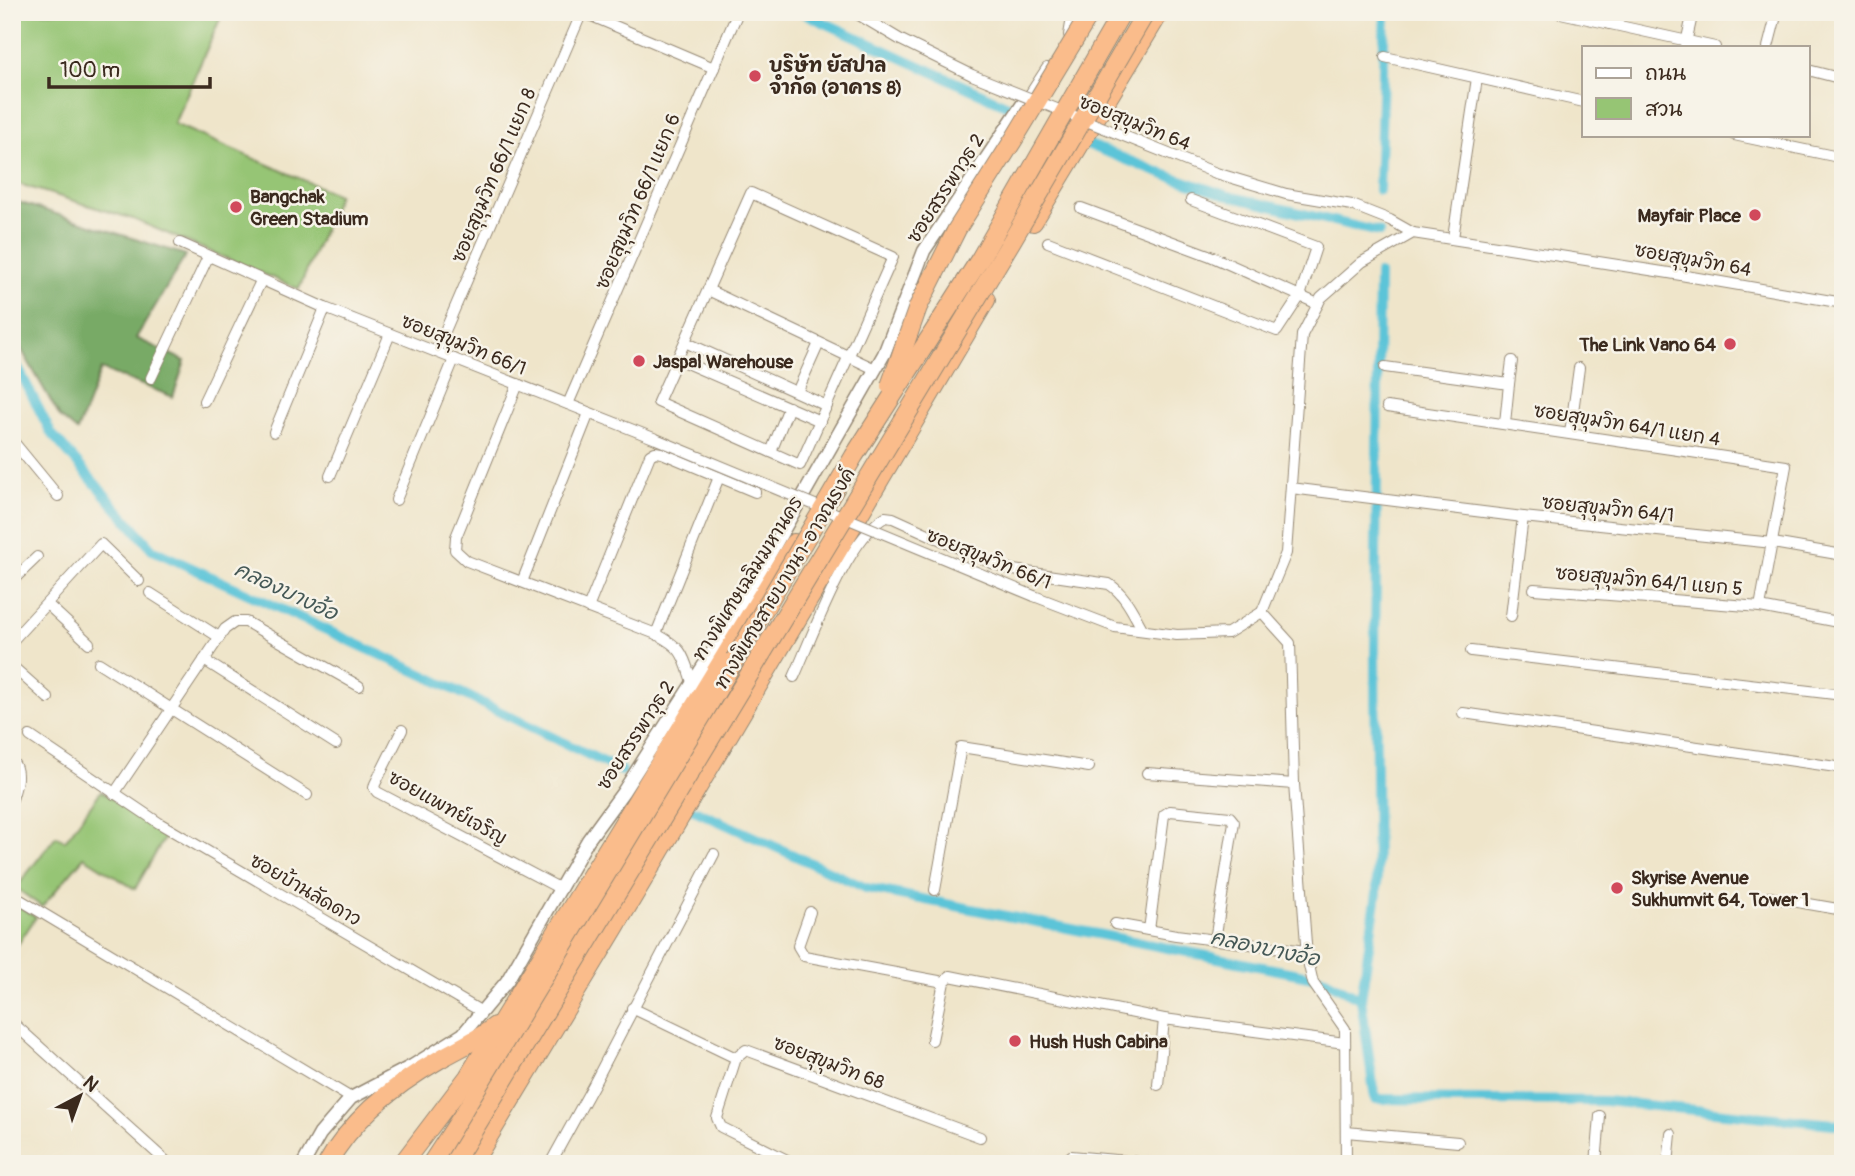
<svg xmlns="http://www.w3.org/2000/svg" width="1855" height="1176" viewBox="0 0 1855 1176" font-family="Pangolin,'Playpen Sans Thai',sans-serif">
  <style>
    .green { fill: #96c574; stroke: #687849; stroke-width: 2 }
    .forest { fill: #78aa66; stroke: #5a6a42; stroke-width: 2 }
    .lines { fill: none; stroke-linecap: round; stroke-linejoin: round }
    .canal { stroke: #5cc4d8; stroke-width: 10 }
    .minor-casing { stroke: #958874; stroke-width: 12 }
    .tertiary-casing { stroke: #958874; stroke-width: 15 }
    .motorway-casing { stroke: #958874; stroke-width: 20 }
    .minor { stroke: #fff; stroke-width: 10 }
    .tertiary { stroke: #fff; stroke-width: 12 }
    .motorway { stroke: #fabc8b; stroke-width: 18 }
    .minor-bridge-casing { stroke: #958874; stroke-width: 12; stroke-linecap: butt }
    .motorway-bridge-casing { stroke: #958874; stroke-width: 20; stroke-linecap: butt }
    .minor-bridge { stroke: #fff; stroke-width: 10 }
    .motorway-bridge { stroke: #fabc8b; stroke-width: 18 }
    .poi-dot { fill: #d1495b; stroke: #f7f3e8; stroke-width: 2.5 }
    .labels { text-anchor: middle; stroke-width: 5; stroke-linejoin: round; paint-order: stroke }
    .poi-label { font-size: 19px; font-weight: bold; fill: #3b2a1e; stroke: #f7f3e8; text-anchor: start }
    .street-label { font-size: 19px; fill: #3b2a1e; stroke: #f7f3e8 }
    .water-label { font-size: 21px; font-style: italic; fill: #455856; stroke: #f7f3e8 }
  </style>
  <rect width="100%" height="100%" fill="#f7f3e8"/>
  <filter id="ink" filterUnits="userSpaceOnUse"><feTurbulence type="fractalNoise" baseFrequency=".0143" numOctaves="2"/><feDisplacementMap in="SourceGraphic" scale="14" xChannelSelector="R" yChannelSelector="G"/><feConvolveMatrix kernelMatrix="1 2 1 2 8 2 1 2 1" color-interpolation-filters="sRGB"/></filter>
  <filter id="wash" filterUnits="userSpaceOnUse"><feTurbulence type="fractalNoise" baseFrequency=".00686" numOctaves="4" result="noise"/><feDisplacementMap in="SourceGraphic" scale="28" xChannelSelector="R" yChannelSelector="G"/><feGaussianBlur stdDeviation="1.57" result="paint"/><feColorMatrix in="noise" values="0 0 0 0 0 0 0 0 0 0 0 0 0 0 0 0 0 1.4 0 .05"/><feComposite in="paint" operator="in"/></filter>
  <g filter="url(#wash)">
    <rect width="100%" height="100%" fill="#efe5ca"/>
    <!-- green -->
    <g class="green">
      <polygon points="12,12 223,12 174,124 338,195 299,289 133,219 12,182"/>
      <polygon points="101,791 166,835 135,889 84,857 42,907 16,888 56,836 65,841"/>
      <polygon points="12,902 36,917 12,953"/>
    </g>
    <!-- forest -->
    <polygon class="forest" points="12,200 186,255 136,338 185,361 173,397 101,369 77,431 60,417 12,333"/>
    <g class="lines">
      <!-- canal -->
      <g class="canal">
        <polyline points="801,12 1010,107"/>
        <polyline points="1087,144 1157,172 1225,195 1379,232"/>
        <polyline points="1379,190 1385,12"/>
        <polyline points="12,356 51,433 153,550 426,676 622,771"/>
        <polyline points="694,810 866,888 1323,979 1361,999 1375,1099 1605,1101 1843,1125"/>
        <polyline points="1361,999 1377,893 1375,653 1379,274"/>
      </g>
    </g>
  </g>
  <g filter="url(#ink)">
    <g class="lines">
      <!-- minor casing -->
      <g class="minor-casing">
        <g id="minor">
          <polyline points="582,12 714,68"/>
          <polyline points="854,12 901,40"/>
          <polyline points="1556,12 1715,47"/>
          <polyline points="1609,24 1612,12"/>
          <polyline points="1069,35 1073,12"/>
          <polyline points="1685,47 1693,12"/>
          <polyline points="1768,47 1777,12"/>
          <polyline points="1385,57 1584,102"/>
          <polyline points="1808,70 1843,79"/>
          <polyline points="1025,102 1047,68"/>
          <polyline points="1734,135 1843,158"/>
          <polyline points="1216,173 1286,194 1352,205 1390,220 1413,233"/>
          <polygon points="751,193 893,257 800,465 658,402"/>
          <polyline points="1081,208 1208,255 1318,304"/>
          <polyline points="1453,238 1477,78"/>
          <polyline points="1048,242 1277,331 1300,296 1316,247 1191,200"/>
          <polyline points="180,243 325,308 656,439"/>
          <polyline points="708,290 875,369"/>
          <polyline points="685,342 827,406"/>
          <polyline points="436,352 582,12"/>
          <polyline points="677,359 820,421"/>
          <polyline points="1385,367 1509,384 1505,423"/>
          <polyline points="151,378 208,257"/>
          <path d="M518,384L456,537L455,550L467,561L656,634C683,648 683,654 692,682"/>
          <polyline points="1509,384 1512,361"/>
          <polyline points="797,392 819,343"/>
          <polyline points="204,401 261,281"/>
          <polyline points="568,404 738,12"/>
          <polyline points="1387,407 1786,466 1760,607 1843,623"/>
          <polyline points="274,432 325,308"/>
          <polyline points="1570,433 1579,368"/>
          <polyline points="12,440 58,496"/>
          <polyline points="771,452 789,407"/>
          <polyline points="330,476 390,334"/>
          <polyline points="1291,488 1523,517 1773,543 1843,555"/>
          <polyline points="396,500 454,359"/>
          <polyline points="12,581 37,557"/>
          <polyline points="522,582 589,413"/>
          <polyline points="1534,589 1760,607"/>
          <polyline points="150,593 219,637"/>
          <polyline points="1034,596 1115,627 1177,635 1228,633 1262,612"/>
          <polyline points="47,604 89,643"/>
          <polyline points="588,608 650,455 655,452 662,453 755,492"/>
          <polyline points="1262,612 1286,553 1302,335 1321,298 1362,262 1413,233 1669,273 1843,303"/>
          <polyline points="1262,612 1290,643 1294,784 1307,957 1313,983 1345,1029 1346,1164"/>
          <polyline points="1511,616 1523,517"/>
          <polyline points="656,634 719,477"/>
          <polyline points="12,641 101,544 139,581"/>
          <polyline points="1471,651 1843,695"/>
          <polyline points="204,660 336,744"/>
          <polyline points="99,663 307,795"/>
          <polyline points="12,666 48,698"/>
          <path d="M794,677C814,633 845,542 885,517L893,518L992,563L1013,570L1109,584C1126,595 1133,613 1143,630"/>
          <polyline points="1463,713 1843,768"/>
          <polyline points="402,730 375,784 374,788 377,792 559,888"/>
          <polyline points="30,736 159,823 482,1012"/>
          <path d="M12,761C21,771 16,787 12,799"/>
          <polyline points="1147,773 1294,784"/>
          <polyline points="114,794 225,629 235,622 246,622 359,686"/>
          <polyline points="935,890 961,747 1089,767"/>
          <polyline points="12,895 351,1098"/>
          <polyline points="1769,897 1843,910"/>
          <polyline points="810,912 798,946 804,956 944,982"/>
          <polyline points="1115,924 1176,935 1306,951"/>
          <polyline points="1149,930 1164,815 1170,811 1230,817 1234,822 1215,940"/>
          <polyline points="632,1008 736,1058 746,1050 980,1137"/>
          <polyline points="12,1022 169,1164"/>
          <polyline points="932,1040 944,982 950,976 1164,1019 1345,1043"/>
          <polyline points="736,1058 717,1118 721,1127 795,1164"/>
          <polyline points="1158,1085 1164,1019"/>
          <polyline points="1346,1132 1458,1142"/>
          <polyline points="1071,1156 1160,1164"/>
          <polyline points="550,1164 594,1084 714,854"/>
          <polyline points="1596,1164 1600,1116"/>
          <polyline points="1668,1164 1671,1134"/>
        </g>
      </g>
      <!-- tertiary casing -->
      <g class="tertiary-casing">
        <polyline id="tertiary" points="303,1164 320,1134 351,1098 412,1066 463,1034 507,981 588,840 623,792 727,629 884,354 924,251 1024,102"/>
      </g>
      <!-- motorway casing -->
      <g class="motorway-casing">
        <g id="motorway">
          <polyline points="1033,222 1160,12"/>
          <path d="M327,1164C352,1119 396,1084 440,1059C459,1048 478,1040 495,1026"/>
          <polyline points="402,1164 468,1077 794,543"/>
          <path d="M431,1164C539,1000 638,830 735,659"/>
          <polyline points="472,1164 614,929 986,300"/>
        </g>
      </g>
      <!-- minor -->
      <use href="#minor" class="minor"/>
      <!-- tertiary -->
      <use href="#tertiary" class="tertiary"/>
      <!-- motorway -->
      <use href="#motorway" class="motorway"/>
      <!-- minor-bridge casing -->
      <g class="minor-bridge-casing">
        <g id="minor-bridge">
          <polyline points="901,40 972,75 1216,173"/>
          <polyline points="656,439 1034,596"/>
        </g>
      </g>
      <!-- motorway-bridge casing -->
      <g class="motorway-bridge-casing">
        <g id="motorway-bridge">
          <polyline points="890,386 918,307 957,229 1014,139 1091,12"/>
          <polyline points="735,659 854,456 980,259 1122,12"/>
          <polyline points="453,1164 1011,242 1146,12"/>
        </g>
      </g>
      <!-- minor-bridge -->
      <use href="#minor-bridge" class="minor-bridge"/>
      <!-- motorway-bridge -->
      <use href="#motorway-bridge" class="motorway-bridge"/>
    </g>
  </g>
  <!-- markers -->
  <g class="poi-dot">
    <circle cx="755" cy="76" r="7"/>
    <circle cx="236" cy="207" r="7"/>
    <circle cx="1755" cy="215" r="7"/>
    <circle cx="1730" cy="344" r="7"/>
    <circle cx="639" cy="361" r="7"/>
    <circle cx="1617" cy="888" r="7"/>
    <circle cx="1015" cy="1041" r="7"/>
  </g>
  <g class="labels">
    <!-- poi labels -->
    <g class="poi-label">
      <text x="769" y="72">บริษัท ยัสปาล<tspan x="769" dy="22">จำกัด (อาคาร 8)</tspan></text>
      <text x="250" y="203">Bangchak<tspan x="250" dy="22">Green Stadium</tspan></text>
      <text x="1741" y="222" text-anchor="end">Mayfair Place</text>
      <text x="1716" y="351" text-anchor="end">The Link Vano 64</text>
      <text x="653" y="368">Jaspal Warehouse</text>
      <text x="1631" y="884">Skyrise Avenue<tspan x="1631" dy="22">Sukhumvit 64, Tower 1</tspan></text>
      <text x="1029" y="1048">Hush Hush Cabina</text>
    </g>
    <!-- street labels -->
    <g class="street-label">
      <text transform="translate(1135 122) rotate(22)" y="7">ซอยสุขุมวิท 64</text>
      <text transform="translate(493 175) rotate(-67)" y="7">ซอยสุขุมวิท 66/1 แยก 8</text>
      <text transform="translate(945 188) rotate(-57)" y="7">ซอยสรรพาวุธ 2</text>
      <text transform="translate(637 201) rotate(-67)" y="7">ซอยสุขุมวิท 66/1 แยก 6</text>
      <text transform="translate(1693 259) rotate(10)" y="7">ซอยสุขุมวิท 64</text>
      <text transform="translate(464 344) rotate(22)" y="7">ซอยสุขุมวิท 66/1</text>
      <text transform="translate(1627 424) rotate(9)" y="7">ซอยสุขุมวิท 64/1 แยก 4</text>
      <text transform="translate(1608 508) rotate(6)" y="7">ซอยสุขุมวิท 64/1</text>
      <text transform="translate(989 558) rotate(22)" y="7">ซอยสุขุมวิท 66/1</text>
      <text transform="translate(747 578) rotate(-58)" y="7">ทางพิเศษเฉลิมมหานคร</text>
      <text transform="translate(784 578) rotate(-59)" y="7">ทางพิเศษสายบางนา-อาจณรงค์</text>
      <text transform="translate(1649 580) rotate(5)" y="7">ซอยสุขุมวิท 64/1 แยก 5</text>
      <text transform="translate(635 735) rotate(-57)" y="7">ซอยสรรพาวุธ 2</text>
      <text transform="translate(448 807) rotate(29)" y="7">ซอยแพทย์เจริญ</text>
      <text transform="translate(306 889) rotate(30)" y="7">ซอยบ้านลัดดาว</text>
      <text transform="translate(829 1062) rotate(21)" y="7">ซอยสุขุมวิท 68</text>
    </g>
    <!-- water labels -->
    <g class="water-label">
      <text transform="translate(286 591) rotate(25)" y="7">คลองบางอ้อ</text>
      <text transform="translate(1265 948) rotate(12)" y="7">คลองบางอ้อ</text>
    </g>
  </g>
  <!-- margin -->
  <rect width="1855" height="1176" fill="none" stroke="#f7f3e8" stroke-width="42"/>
  <!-- legend -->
  <rect x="1582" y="46" width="228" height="91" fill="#f7f3e8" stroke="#aca397" stroke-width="2"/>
  <rect x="1596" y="68" width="35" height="10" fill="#ffffff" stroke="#aca397" stroke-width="2"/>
  <text x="1645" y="80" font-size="21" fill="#3b2a1e">ถนน</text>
  <rect x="1596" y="98" width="35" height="21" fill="#96c574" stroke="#aca397" stroke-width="2"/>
  <text x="1645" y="116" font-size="21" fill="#3b2a1e">สวน</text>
  <!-- north arrow -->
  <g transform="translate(80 1096) rotate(41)" stroke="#f7f3e8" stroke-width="5" paint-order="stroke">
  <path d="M0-5L12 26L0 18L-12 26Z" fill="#3b2a1e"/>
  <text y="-10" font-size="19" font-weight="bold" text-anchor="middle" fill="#3b2a1e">N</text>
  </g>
  <!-- scale -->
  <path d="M49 77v10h161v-10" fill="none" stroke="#3b2a1e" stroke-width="3.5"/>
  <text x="60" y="77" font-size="21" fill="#3b2a1e" stroke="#f7f3e8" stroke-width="5" paint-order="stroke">100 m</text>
</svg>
